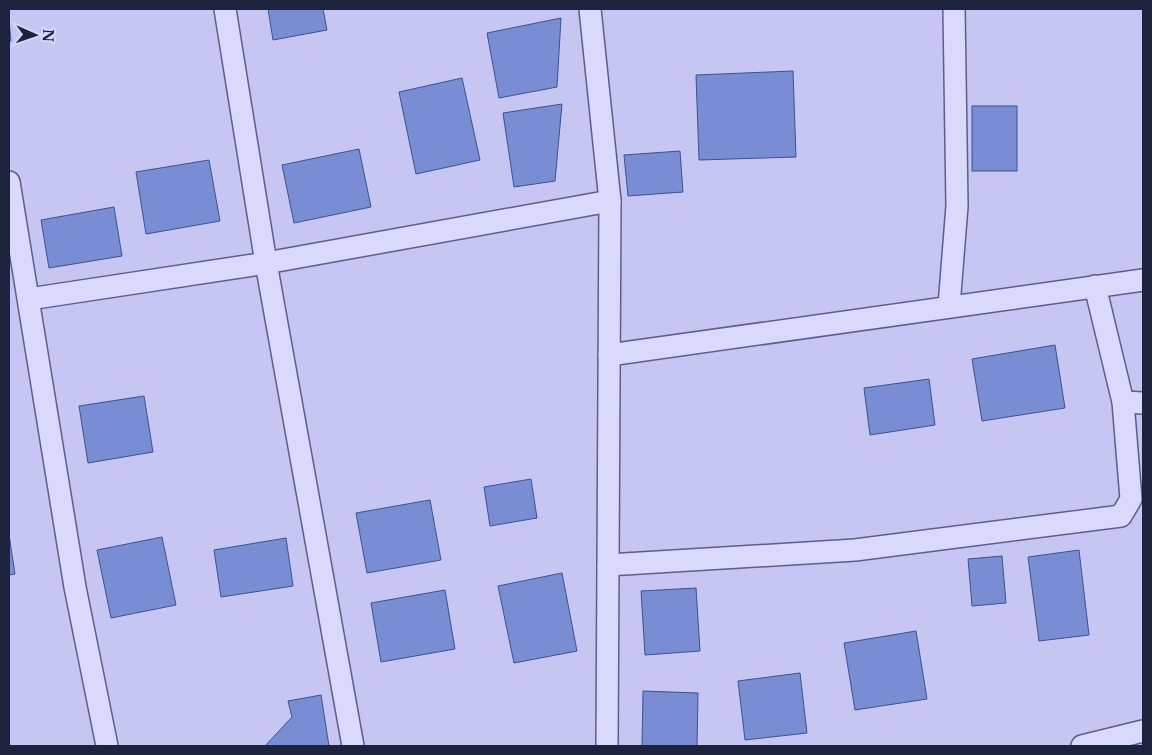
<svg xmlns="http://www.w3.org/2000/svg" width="1152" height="755" viewBox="0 0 1152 755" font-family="'Libre Baskerville',serif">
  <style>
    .building { fill: #788dd3; stroke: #3d5290 }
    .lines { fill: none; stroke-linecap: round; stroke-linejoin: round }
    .minor-casing { stroke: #595f8e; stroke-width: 24 }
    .minor { stroke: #dbd9fb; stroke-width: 21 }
  </style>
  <rect width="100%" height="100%" fill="#c7c5f2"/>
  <!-- building -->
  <g class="building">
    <polygon points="268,9 323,9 327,30 273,40"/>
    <polygon points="561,18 557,87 499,98 487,33"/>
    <polygon points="9,20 11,41 9,41"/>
    <polygon points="793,71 796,157 699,160 696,75"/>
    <polygon points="462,78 480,160 416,174 399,92"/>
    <polygon points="562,104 555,181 514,187 503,113"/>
    <rect x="972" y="106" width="45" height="65"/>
    <polygon points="359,149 371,207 294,223 282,165"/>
    <polygon points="680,151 683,192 628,196 624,155"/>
    <polygon points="209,160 220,221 146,234 136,172"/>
    <polygon points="114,207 122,256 49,268 41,220"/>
    <polygon points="1055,345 1065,408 982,421 972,359"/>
    <polygon points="929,379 935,425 870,435 864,388"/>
    <polygon points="144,396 153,452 88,463 79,406"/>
    <polygon points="531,479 537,518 490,526 484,487"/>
    <polygon points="430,500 441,560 367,573 356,513"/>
    <polygon points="9,535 15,574 9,575"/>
    <polygon points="162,537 176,605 111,618 97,550"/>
    <polygon points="286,538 293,586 221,597 214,550"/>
    <polygon points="1079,550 1089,635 1039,641 1028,557"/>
    <polygon points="1002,556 1006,603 972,606 968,559"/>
    <polygon points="562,573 577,651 514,663 498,586"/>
    <polygon points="696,588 700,651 645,655 641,591"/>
    <polygon points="445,590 455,649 381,662 371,603"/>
    <polygon points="916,631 927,699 855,710 844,643"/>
    <polygon points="800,673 807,733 745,740 738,681"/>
    <polygon points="643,691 698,693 697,746 642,746"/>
    <polygon points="321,695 329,746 265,746 292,717 288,701"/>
  </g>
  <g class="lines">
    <!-- minor casing -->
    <g class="minor-casing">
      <g id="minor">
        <polyline points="225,9 266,263 353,746"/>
        <polyline points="590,9 610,201 607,746"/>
        <polyline points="9,182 75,587 107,746"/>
        <polyline points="29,299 266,263 610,201"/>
        <polyline points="949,306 957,206 954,9"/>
        <polyline points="609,355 1143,280"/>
        <polyline points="1123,402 1143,403"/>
        <polyline points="608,565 855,550 1121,516 1131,499 1123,402 1095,286"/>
        <polyline points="1082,746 1143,731"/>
      </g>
    </g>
    <!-- minor -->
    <use href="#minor" class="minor"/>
  </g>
  <!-- border -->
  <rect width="1152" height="755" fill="none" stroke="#1e233d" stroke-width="20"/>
  <!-- north arrow -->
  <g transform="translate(35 35) rotate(92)" stroke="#d7d5f8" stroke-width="4" paint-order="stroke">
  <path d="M0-4L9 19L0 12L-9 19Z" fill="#1e233d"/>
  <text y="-8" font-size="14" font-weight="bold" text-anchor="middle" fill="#1e233d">N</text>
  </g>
</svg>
